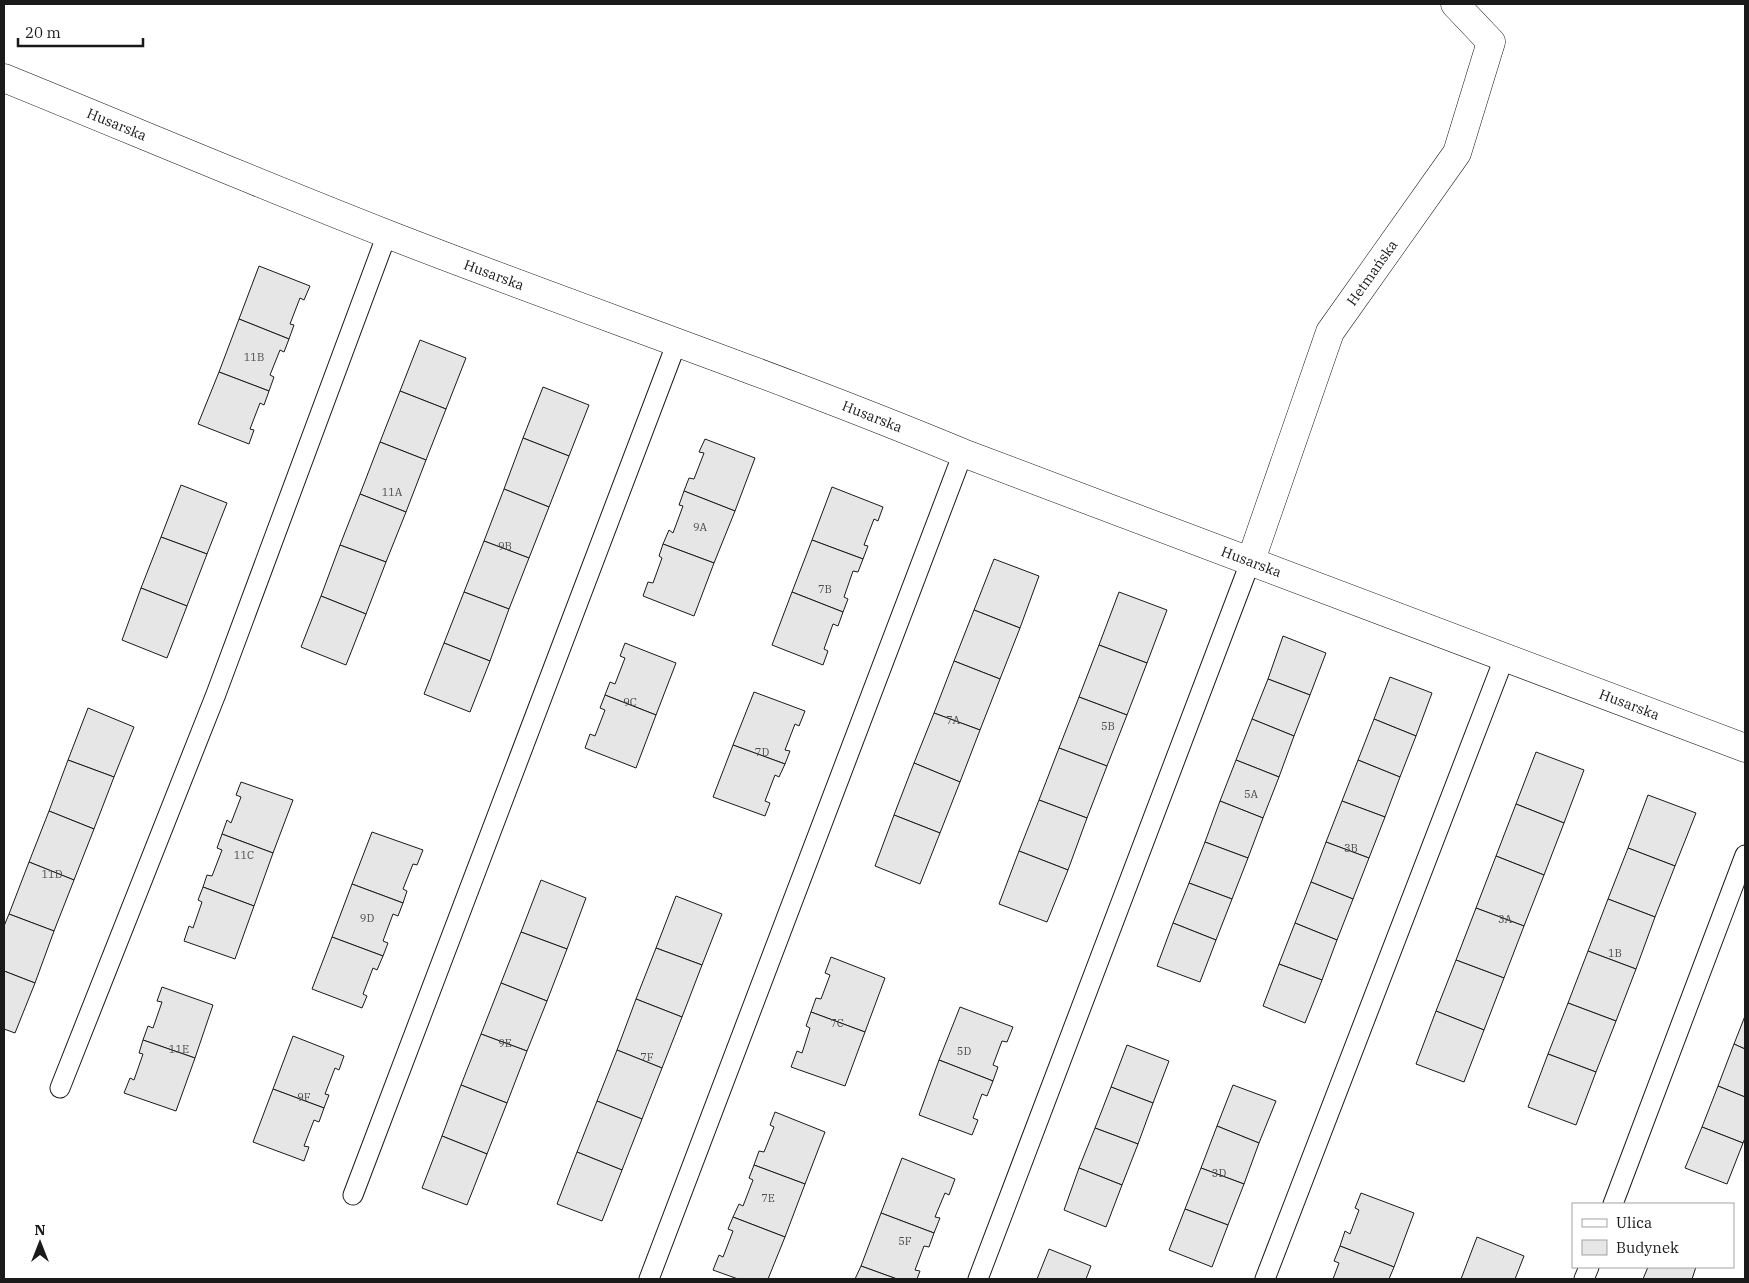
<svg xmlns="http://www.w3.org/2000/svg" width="1749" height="1283" viewBox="0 0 1749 1283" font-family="'IBM Plex Serif',serif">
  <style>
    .building { fill: #e6e6e6; stroke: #1a1a1a }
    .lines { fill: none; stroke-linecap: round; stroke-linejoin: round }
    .lane-casing { stroke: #1a1a1a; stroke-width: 21 }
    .street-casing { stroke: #1a1a1a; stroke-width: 29 }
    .lane { stroke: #fff; stroke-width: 19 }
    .street { stroke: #fff; stroke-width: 28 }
    .labels { text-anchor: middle; stroke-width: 4; stroke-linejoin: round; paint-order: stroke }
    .number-label { font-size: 11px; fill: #4d4d4d }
    .street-label { font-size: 14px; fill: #1a1a1a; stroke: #fff }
  </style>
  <rect width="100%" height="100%" fill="#fff"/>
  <!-- building -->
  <g class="building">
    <polygon points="259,266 310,286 304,300 300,298 290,324 294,325 289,339 239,319"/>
    <polygon points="239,319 289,339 284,352 280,350 270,375 274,377 269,391 219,372"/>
    <polygon points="420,340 466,358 446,409 400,391"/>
    <polygon points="219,372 269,391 264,405 260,403 250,429 254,430 249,444 198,424"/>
    <polygon points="543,387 589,405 569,456 523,438"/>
    <polygon points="400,391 446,409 426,460 380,442"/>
    <polygon points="523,438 569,456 549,507 504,489"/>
    <polygon points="705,439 755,458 735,511 684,491 689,478 694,479 704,453 699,452"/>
    <polygon points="380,442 426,460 406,512 360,494"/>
    <polygon points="181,485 227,503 207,554 161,537"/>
    <polygon points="832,487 883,507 878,521 874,519 864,545 868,546 863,559 812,540"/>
    <polygon points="504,489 549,507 529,558 484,541"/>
    <polygon points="684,491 735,511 714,563 663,544 669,530 673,533 683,506 679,505"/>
    <polygon points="360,494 406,512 386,562 340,545"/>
    <polygon points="161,537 207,554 187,606 141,588"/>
    <polygon points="812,540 863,559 858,572 853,571 844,597 848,599 843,612 792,592"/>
    <polygon points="484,541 529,558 509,609 464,592"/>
    <polygon points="663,544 714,563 694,616 643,596 648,582 653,583 662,558 659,556"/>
    <polygon points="340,545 386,562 366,614 321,596"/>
    <polygon points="994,559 1039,576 1020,628 974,610"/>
    <polygon points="141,588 187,606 167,658 122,640"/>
    <polygon points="464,592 509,609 490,661 444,643"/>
    <polygon points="792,592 843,612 838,626 833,624 824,649 828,651 823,665 772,645"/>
    <polygon points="1119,592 1167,610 1147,663 1099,645"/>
    <polygon points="321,596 366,614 346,665 301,647"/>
    <polygon points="974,610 1020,628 1000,679 954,661"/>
    <polygon points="1283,636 1326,653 1310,695 1268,679"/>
    <polygon points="444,643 490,661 470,712 424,694"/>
    <polygon points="625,643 676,663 656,715 605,695 610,682 615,684 625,658 620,656"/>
    <polygon points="1099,645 1147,663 1127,715 1079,697"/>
    <polygon points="954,661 1000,679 980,730 934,713"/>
    <polygon points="1390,677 1432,693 1416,736 1374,719"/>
    <polygon points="1268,679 1310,695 1294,736 1252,719"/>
    <polygon points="754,692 805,711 799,726 795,724 785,750 790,751 785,764 733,745"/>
    <polygon points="605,695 656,715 636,768 585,748 590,734 595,736 605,710 600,708"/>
    <polygon points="1079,697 1127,715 1107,766 1059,748"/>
    <polygon points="88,708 134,727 114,777 68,760"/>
    <polygon points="934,713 980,730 960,782 914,763"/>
    <polygon points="1252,719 1294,736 1279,777 1236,760"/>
    <polygon points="1374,719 1416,736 1400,777 1358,760"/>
    <polygon points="733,745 785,764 779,777 775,775 765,801 770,803 765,816 713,797"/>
    <polygon points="1059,748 1107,766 1087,818 1039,800"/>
    <polygon points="1536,752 1584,770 1564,823 1516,804"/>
    <polygon points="68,760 114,777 94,829 49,811"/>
    <polygon points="1236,760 1279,777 1263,818 1220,801"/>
    <polygon points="1358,760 1400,777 1385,817 1342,801"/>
    <polygon points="914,763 960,782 940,833 894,815"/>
    <polygon points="241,782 293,800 273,853 222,834 227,820 231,823 241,797 236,795"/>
    <polygon points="1648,795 1696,813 1675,866 1628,848"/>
    <polygon points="1039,800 1087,818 1068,870 1019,851"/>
    <polygon points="1220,801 1263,818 1248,858 1205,842"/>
    <polygon points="1342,801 1385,817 1369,858 1326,842"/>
    <polygon points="1516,804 1564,823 1544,875 1496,856"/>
    <polygon points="49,811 94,829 74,880 29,862"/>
    <polygon points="894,815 940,833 920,884 875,866"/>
    <polygon points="372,832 423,850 417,865 413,864 403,889 407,891 403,903 352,884"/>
    <polygon points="222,834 273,853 254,906 203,887 207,875 212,876 222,850 217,848"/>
    <polygon points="1205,842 1248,858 1232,899 1189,883"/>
    <polygon points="1326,842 1369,858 1353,899 1311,882"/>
    <polygon points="1628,848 1675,866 1655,917 1608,899"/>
    <polygon points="1019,851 1068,870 1047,922 999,904"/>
    <polygon points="1496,856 1544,875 1524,926 1476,908"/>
    <polygon points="29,862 74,880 54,931 9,914"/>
    <polygon points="541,880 586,898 567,949 521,932"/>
    <polygon points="1311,882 1353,899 1337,940 1295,923"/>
    <polygon points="1189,883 1232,899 1216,940 1173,923"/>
    <polygon points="352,884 403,903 398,916 393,914 383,941 388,943 383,956 332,937"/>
    <polygon points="203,887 254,906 235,959 184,941 189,926 193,928 202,902 198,900"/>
    <polygon points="676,896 722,914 702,965 656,948"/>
    <polygon points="1608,899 1655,917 1636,969 1588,951"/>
    <polygon points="1476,908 1524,926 1504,978 1456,960"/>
    <polygon points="9,914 54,931 35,983 4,971 4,926"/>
    <polygon points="1173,923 1216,940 1200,982 1157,966"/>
    <polygon points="1295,923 1337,940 1322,980 1279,964"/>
    <polygon points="521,932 567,949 547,1001 501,983"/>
    <polygon points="332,937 383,956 377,970 373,968 363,994 367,996 362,1008 312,989"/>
    <polygon points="656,948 702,965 682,1017 636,999"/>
    <polygon points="1588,951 1636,969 1616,1021 1568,1003"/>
    <polygon points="831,957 885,978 865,1032 811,1012 816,998 821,999 830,975 825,973"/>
    <polygon points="1456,960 1504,978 1484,1030 1436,1011"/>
    <polygon points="1279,964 1322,980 1305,1023 1263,1006"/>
    <polygon points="4,971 35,983 15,1033 4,1029"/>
    <polygon points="501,983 547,1001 527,1051 481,1034"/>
    <polygon points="162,987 213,1005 195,1058 143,1040 148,1026 153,1028 162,1002 157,1001"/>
    <polygon points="636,999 682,1017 662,1068 617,1050"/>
    <polygon points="1568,1003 1616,1021 1596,1072 1548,1054"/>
    <polygon points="960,1007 1013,1027 1007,1042 1002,1041 993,1065 998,1067 993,1081 939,1060"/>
    <polygon points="1436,1011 1484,1030 1464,1082 1416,1064"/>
    <polygon points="811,1012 865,1032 845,1086 791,1067 797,1051 802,1053 810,1028 806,1026"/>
    <polygon points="1745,1016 1745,1049 1734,1044"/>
    <polygon points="481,1034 527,1051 507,1103 461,1085"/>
    <polygon points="293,1036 344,1056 339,1070 335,1068 325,1094 329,1095 324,1108 273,1089"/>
    <polygon points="143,1040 195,1058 176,1111 124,1093 130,1078 134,1080 143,1054 139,1053"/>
    <polygon points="1734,1044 1745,1049 1745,1097 1718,1086"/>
    <polygon points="1127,1045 1169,1061 1153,1103 1111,1087"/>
    <polygon points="617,1050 662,1068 642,1119 597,1101"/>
    <polygon points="1548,1054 1596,1072 1576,1125 1528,1107"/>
    <polygon points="939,1060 993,1081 987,1096 982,1094 973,1118 978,1120 972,1135 919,1115"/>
    <polygon points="461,1085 507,1103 487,1154 442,1136"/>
    <polygon points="1233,1085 1276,1101 1259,1143 1217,1126"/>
    <polygon points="1718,1086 1745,1097 1745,1138 1743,1143 1702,1127"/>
    <polygon points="1111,1087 1153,1103 1138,1144 1095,1128"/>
    <polygon points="273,1089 324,1108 319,1122 314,1120 304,1146 309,1147 304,1161 253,1142"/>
    <polygon points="597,1101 642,1119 622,1170 577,1152"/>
    <polygon points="775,1112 825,1132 805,1184 754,1165 759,1151 764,1152 774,1127 770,1125"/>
    <polygon points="1217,1126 1259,1143 1244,1184 1201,1168"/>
    <polygon points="1702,1127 1743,1143 1727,1184 1685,1168"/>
    <polygon points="1095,1128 1138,1144 1122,1185 1079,1168"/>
    <polygon points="442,1136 487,1154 467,1205 422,1188"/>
    <polygon points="577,1152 622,1170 602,1221 557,1204"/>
    <polygon points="902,1158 955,1179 949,1195 945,1193 935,1217 940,1218 934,1233 881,1213"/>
    <polygon points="754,1165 805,1184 785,1237 733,1217 739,1204 743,1206 753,1180 749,1178"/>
    <polygon points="1079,1168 1122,1185 1106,1227 1064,1210"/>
    <polygon points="1201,1168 1244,1184 1228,1225 1185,1209"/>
    <polygon points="1361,1193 1414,1213 1394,1267 1340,1246 1345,1231 1350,1234 1359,1210 1355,1208"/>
    <polygon points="1185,1209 1228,1225 1212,1267 1169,1250"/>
    <polygon points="881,1213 934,1233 929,1247 924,1246 915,1270 920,1271 917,1279 897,1279 861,1266"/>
    <polygon points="733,1217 785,1237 768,1279 738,1279 713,1270 719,1255 723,1257 733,1231 728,1229"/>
    <polygon points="1477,1237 1524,1256 1515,1279 1461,1279"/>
    <polygon points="1340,1246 1394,1267 1389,1279 1333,1279 1339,1263 1334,1261"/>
    <polygon points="1049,1249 1091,1266 1086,1279 1037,1279"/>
    <polygon points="861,1266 897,1279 855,1279"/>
    <polygon points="1648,1267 1696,1267 1692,1279 1643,1279"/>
  </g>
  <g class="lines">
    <!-- lane casing -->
    <g class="lane-casing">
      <g id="lane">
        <polyline points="60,1088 216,694 387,234"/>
        <polyline points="353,1195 677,342"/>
        <polyline points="1613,1204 1745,855"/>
        <polyline points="649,1279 963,453"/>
        <polyline points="978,1279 1251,560"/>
        <polyline points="1265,1279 1505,656"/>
        <polyline points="1584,1279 1589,1267"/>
      </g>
    </g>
    <!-- street casing -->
    <g class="street-casing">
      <g id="street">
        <path id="s1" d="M4,78C132,130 259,184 387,234C579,309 773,374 963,453L1745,748"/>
        <path id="s2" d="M1251,560L1330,332L1457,153L1491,42L1455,4"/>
      </g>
    </g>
    <!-- lane -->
    <use href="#lane" class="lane"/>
    <!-- street -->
    <use href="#street" class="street"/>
  </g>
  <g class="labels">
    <!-- number labels -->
    <g class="number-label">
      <text x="254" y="361">11B</text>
      <text x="392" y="496">11A</text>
      <text x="700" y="531">9A</text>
      <text x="505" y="550">9B</text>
      <text x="825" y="593">7B</text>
      <text x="630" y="706">9C</text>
      <text x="953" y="724">7A</text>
      <text x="1108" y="730">5B</text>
      <text x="762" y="756">7D</text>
      <text x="1251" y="798">5A</text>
      <text x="1351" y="852">3B</text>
      <text x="244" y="859">11C</text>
      <text x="52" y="878">11D</text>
      <text x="367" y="922">9D</text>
      <text x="1505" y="923">3A</text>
      <text x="1615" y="957">1B</text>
      <text x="837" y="1027">7C</text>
      <text x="505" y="1047">9E</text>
      <text x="179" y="1053">11E</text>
      <text x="964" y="1055">5D</text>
      <text x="647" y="1061">7F</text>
      <text x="304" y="1101">9F</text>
      <text x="1219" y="1177">3D</text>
      <text x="768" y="1202">7E</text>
      <text x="905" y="1245">5F</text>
    </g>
    <!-- street labels -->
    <g class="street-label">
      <text dy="5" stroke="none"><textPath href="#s1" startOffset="122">Husarska</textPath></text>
      <text dy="5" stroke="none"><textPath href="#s2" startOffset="314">Hetmańska</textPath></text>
      <text dy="5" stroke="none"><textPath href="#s1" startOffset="528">Husarska</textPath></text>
      <text dy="5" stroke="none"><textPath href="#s1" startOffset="932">Husarska</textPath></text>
      <text dy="5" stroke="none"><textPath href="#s1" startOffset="1338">Husarska</textPath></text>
      <text dy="5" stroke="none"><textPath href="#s1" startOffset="1742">Husarska</textPath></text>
    </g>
  </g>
  <!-- border -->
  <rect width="1749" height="1283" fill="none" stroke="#1a1a1a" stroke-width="10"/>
  <!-- legend -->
  <rect x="1572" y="1203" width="162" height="65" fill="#ffffff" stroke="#a3a3a3"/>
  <rect x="1582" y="1219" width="25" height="8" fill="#ffffff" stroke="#a3a3a3"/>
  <text x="1616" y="1228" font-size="15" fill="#1a1a1a">Ulica</text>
  <rect x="1582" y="1240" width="25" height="15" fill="#e6e6e6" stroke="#a3a3a3"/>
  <text x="1616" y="1253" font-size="15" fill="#1a1a1a">Budynek</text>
  <!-- north arrow -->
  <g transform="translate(40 1243)" stroke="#ffffff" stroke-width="4" paint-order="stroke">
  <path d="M0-4L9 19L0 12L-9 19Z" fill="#1a1a1a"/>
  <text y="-8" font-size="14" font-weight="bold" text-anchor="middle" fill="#1a1a1a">N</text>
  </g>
  <!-- scale -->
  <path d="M18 38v8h125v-8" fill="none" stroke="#1a1a1a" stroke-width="2.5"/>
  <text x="25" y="38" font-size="15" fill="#1a1a1a" stroke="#ffffff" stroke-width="4" paint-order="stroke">20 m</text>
</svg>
